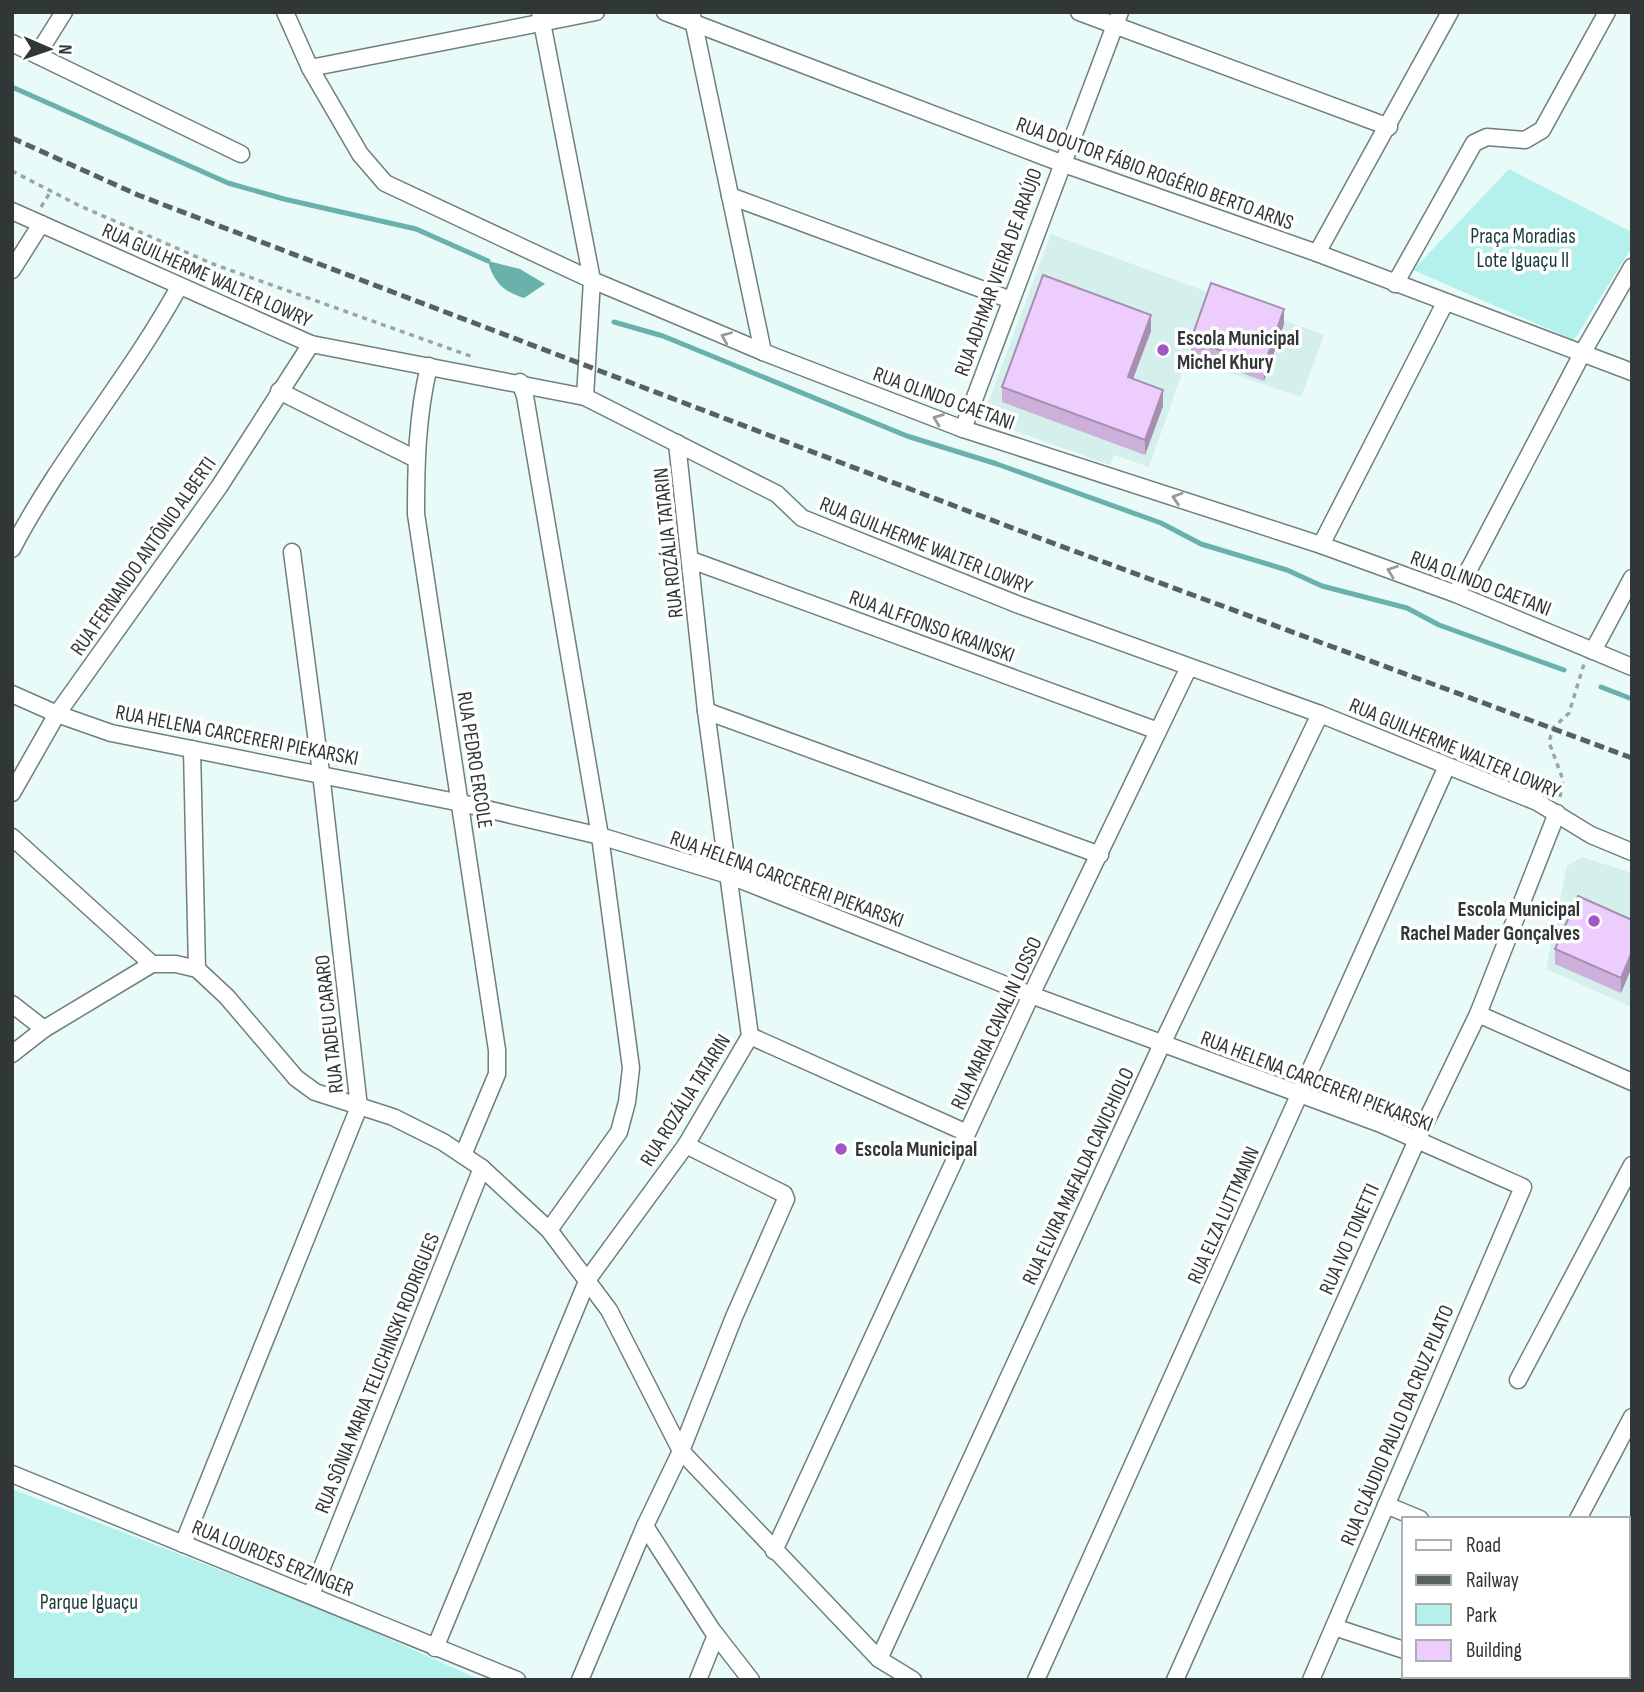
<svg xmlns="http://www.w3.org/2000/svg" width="1644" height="1692" viewBox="0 0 1644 1692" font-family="'Sofia Sans Condensed',sans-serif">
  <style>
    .built { fill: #d4efec }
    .green { fill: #b5f1ec }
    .water { fill: #69b2ab }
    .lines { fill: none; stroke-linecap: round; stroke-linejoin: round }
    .stream { stroke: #69b2ab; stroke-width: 5 }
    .minor-casing { stroke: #6e7f7d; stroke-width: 19 }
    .path { stroke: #99a6a5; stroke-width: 3.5; stroke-dasharray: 5 5; stroke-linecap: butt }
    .minor { stroke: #fff; stroke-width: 16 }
    .rail { stroke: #576160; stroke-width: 5; stroke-dasharray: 10 5; stroke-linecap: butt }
    .wall { fill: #ccb0da }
    .shaded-wall { fill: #a690b2 }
    .building { fill: #edcdfe; stroke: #a690b2; stroke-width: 2 }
    .oneway { stroke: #989b9a }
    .poi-dot { fill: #a255c7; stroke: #fff; stroke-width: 2.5 }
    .labels { text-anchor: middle; stroke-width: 7; stroke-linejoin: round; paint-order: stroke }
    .street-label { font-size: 21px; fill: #303736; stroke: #fff }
    .park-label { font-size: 21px; fill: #183c39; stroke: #fff }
    .poi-label { font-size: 21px; font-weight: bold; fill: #303736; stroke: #fff; text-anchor: start }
  </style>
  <rect width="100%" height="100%" fill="#e8fbf9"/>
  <!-- built -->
  <g class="built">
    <polygon points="1051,234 1324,335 1301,397 1187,359 1149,467 1114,455 1110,465 982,419"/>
    <polygon points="1582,857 1632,873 1632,1007 1546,969 1567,866"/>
  </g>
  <!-- green -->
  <g class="green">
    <polygon points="1509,169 1632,232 1632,247 1574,340 1413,270"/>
    <polygon points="12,1489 333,1614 481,1680 12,1680"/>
  </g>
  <!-- water -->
  <path class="water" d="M488,261L520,269L545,284L524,298C504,292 493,282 488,261Z"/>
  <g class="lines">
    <!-- stream -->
    <g class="stream">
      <polyline points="12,87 228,183 284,199 416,229 488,261"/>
      <polyline points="614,322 663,336 907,436 997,464 1161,523 1201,544 1287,570 1322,586 1407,608 1439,625 1564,670"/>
      <polyline points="1601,687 1632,699"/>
    </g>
    <!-- minor casing -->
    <g class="minor-casing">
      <g id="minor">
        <polyline points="285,12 310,68 360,154 385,183 592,280 763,352 963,429 1321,545 1456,594 1632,667"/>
        <polyline points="540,12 592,280 585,397"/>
        <polyline points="665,12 1061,163 1317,253 1632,372"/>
        <polyline points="1079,12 1389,127"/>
        <polyline points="692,15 763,352"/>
        <polyline points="12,43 241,154"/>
        <polyline points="37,55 64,12"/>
        <polyline points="310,68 596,12"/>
        <polyline points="730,196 1011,300"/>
        <polyline points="12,211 311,344 585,397 777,494 802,518 1019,605 1320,714 1537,802 1591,835 1632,852"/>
        <polyline points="1317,253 1450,12"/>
        <polyline points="12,270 41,224"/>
        <polyline points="1395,284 1474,143 1487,137 1525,140 1542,130 1607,12"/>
        <path d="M429,366C417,416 416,463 416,514L497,1050V1074L463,1155"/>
        <polyline points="520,382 525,396 600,836 631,1068 627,1102 619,1132 549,1230"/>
        <polyline points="279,391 416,459"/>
        <polyline points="963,429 1120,12"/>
        <polyline points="1321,545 1445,303"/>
        <path d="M12,549C60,457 129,378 179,287"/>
        <polyline points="691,560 1158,731"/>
        <polyline points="1456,594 1583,352 1632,267"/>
        <polyline points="1593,651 1632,578"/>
        <polyline points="12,694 57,714 111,733 461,803 600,836 728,875 1031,995 1381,1124 1523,1187 1311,1680"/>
        <polyline points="706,711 1100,855"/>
        <polyline points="192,749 197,969"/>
        <polyline points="12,793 57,714 219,487 311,344"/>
        <polyline points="12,837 152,964"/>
        <polyline points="12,1004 44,1029"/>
        <polyline points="1478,1014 1632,1082"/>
        <polyline points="750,1036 967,1133"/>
        <polyline points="12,1054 44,1029 152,964 176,964 197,969 227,997 296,1078 315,1092 393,1117 443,1142 482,1168 549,1230 609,1310 681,1451 879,1659 913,1680"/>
        <polyline points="686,1145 784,1194 786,1199 734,1317 681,1451 645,1526 712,1630 751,1680"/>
        <polyline points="1518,1380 1632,1165"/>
        <polyline points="12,1474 517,1680"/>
        <polyline points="1386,1505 1420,1519"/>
        <polyline points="1578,1519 1632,1417"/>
        <polyline points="183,1544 359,1107 321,773 292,552"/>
        <polyline points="774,1551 1031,995 1189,667"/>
        <polyline points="311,1595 482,1168"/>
        <polyline points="1334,1627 1404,1650"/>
        <polyline points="435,1648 588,1279 686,1145 750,1036 706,711 677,443"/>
        <polyline points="879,1659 1162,1044 1320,714"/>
        <polyline points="1484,1676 1494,1680"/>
        <polyline points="580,1680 645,1526"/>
        <polyline points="698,1680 716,1635"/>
        <polyline points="1036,1680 1447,766"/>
        <polyline points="1175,1680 1417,1140 1478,1014 1557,813"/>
      </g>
    </g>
    <!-- path -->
    <g class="path">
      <polyline points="12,171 80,206 213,264 473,357"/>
      <polyline points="41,207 51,191"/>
      <polyline points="1560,797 1563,780 1549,742 1553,728 1569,713 1584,664"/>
    </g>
    <!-- minor -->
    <use href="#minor" class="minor"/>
    <!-- rail -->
    <polyline class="rail" points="12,138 138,195 1023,532 1632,758"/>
  </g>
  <!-- wall -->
  <g class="wall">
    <polygon points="1284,324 1264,381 1191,355 1191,340"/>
    <polygon points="1151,331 1133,379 1163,406 1145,455 1002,402 1002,387"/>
    <polygon points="1632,920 1632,967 1621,993 1555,964 1555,949"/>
  </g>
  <!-- shaded-wall -->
  <g class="shaded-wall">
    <polygon points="1284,309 1284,324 1264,381 1264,366"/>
    <polygon points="1151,315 1151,331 1128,392 1128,377"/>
    <polygon points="1163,390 1163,406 1145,455 1145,440"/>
    <polygon points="1632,952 1632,967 1621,993 1621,978"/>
  </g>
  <!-- building -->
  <g class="building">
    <polygon points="1043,275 1151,315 1128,377 1163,390 1145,440 1002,387"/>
    <polygon points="1211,283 1284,309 1264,366 1191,340"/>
    <polygon points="1578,896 1632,920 1632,952 1621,978 1555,949"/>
  </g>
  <!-- one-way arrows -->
  <defs><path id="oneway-chevron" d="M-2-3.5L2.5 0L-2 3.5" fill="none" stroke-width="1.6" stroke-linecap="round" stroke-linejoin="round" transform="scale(1.75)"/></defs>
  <g class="oneway">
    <use href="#oneway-chevron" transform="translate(726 337) rotate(-157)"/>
    <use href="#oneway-chevron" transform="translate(938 419) rotate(-159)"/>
    <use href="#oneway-chevron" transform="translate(1177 498) rotate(-162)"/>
    <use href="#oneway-chevron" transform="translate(1392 571) rotate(-160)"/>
  </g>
  <!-- markers -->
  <g class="poi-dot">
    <circle cx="1163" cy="350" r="7"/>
    <circle cx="1594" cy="921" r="7"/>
    <circle cx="841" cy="1149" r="7"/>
  </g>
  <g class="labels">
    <!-- street labels -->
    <g class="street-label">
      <text transform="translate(1155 173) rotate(20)" y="7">RUA DOUTOR FÁBIO ROGÉRIO BERTO ARNS</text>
      <text transform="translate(998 272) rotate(-70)" y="7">RUA ADHMAR VIEIRA DE ARAÚJO</text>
      <text transform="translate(207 275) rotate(24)" y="7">RUA GUILHERME WALTER LOWRY</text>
      <text transform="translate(944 398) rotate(20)" y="7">RUA OLINDO CAETANI</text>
      <text transform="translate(668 543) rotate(-96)" y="7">RUA ROZÁLIA TATARIN</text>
      <text transform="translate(926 545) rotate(22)" y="7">RUA GUILHERME WALTER LOWRY</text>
      <text transform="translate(143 556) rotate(-55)" y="7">RUA FERNANDO ANTÔNIO ALBERTI</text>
      <text transform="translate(1481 583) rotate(21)" y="7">RUA OLINDO CAETANI</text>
      <text transform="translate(932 626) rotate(20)" y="7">RUA ALFFONSO KRAINSKI</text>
      <text transform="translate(237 735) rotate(11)" y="7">RUA HELENA CARCERERI PIEKARSKI</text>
      <text transform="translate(1455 748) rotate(23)" y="7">RUA GUILHERME WALTER LOWRY</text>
      <text transform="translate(475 760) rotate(81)" y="7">RUA PEDRO ERCOLE</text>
      <text transform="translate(787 879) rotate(20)" y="7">RUA HELENA CARCERERI PIEKARSKI</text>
      <text transform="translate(996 1023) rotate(-65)" y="7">RUA MARIA CAVALIN LOSSO</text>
      <text transform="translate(329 1024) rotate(-96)" y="7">RUA TADEU CARARO</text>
      <text transform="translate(1317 1081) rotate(21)" y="7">RUA HELENA CARCERERI PIEKARSKI</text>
      <text transform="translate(685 1100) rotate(-58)" y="7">RUA ROZÁLIA TATARIN</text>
      <text transform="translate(1078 1176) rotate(-65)" y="7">RUA ELVIRA MAFALDA CAVICHIOLO</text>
      <text transform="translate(1223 1215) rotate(-66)" y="7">RUA ELZA LUTTMANN</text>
      <text transform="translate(1349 1239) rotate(-66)" y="7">RUA IVO TONETTI</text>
      <text transform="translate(377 1373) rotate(-68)" y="7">RUA SÔNIA MARIA TELICHINSKI RODRIGUES</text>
      <text transform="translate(1397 1425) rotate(-67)" y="7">RUA CLÁUDIO PAULO DA CRUZ PILATO</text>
      <text transform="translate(273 1558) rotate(22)" y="7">RUA LOURDES ERZINGER</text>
    </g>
    <!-- park labels -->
    <g class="park-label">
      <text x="1523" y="243">Praça Moradias<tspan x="1523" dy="24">Lote Iguaçu II</tspan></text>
      <text x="89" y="1609">Parque Iguaçu</text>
    </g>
    <!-- poi labels -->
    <g class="poi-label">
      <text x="1177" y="345">Escola Municipal<tspan x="1177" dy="24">Michel Khury</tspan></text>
      <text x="1580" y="916" text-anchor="end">Escola Municipal<tspan x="1580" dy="24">Rachel Mader Gonçalves</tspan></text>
      <text x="855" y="1156">Escola Municipal</text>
    </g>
  </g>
  <!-- border -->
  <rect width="1644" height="1692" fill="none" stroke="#303736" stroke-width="28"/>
  <!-- legend -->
  <rect x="1402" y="1517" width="228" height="161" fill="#ffffff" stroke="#acafaf" stroke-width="2"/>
  <rect x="1416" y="1540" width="35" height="10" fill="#ffffff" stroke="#acafaf" stroke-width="2"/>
  <text x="1466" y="1552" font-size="21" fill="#303736">Road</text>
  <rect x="1416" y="1575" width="35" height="10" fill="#576160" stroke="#acafaf" stroke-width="2"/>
  <text x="1466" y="1587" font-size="21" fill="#303736">Railway</text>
  <rect x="1416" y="1604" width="35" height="21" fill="#b5f1ec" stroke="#acafaf" stroke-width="2"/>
  <text x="1466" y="1622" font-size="21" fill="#303736">Park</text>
  <rect x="1416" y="1640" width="35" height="21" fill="#edcdfe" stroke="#acafaf" stroke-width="2"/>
  <text x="1466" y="1657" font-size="21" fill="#303736">Building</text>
  <!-- north arrow -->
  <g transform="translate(49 49) rotate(92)" stroke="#ffffff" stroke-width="5" paint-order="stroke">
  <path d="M0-5L12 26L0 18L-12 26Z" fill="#303736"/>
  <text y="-10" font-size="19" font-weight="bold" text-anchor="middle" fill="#303736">N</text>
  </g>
</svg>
